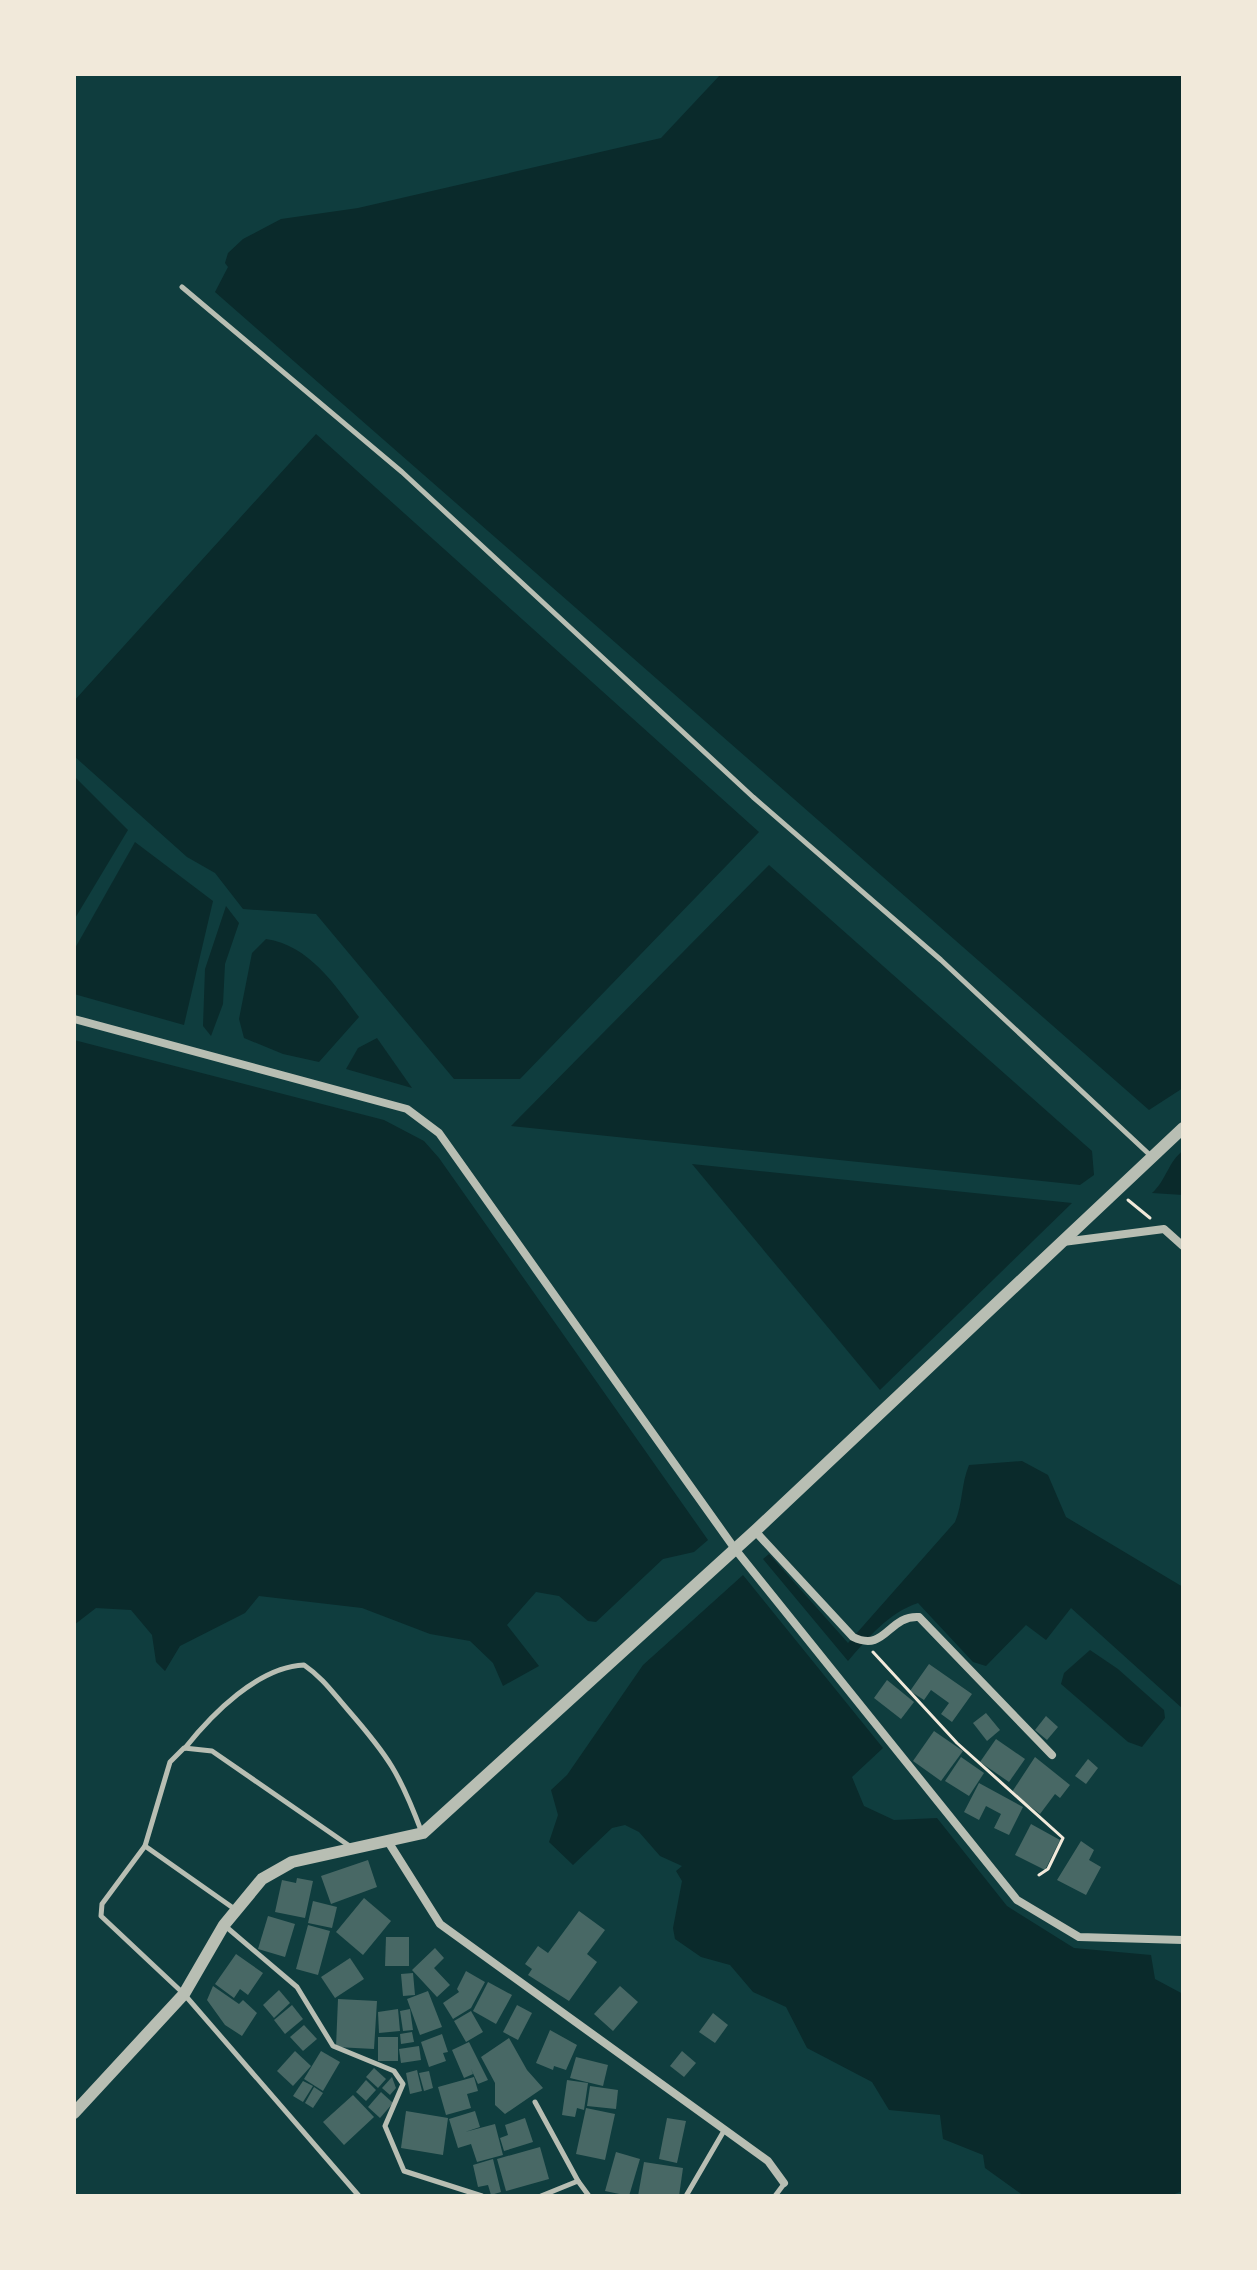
<svg xmlns="http://www.w3.org/2000/svg" width="1257" height="2270" viewBox="0 0 1257 2270" font-family="'Exo 2',sans-serif">
  <style>
    .water { fill: #0a2a2b }
    .building { fill: #486865 }
    .lines { fill: none; stroke-linecap: round; stroke-linejoin: round }
    .path { stroke: #f1e9da; stroke-width: 3 }
    .service { stroke: #b8beb3; stroke-width: 5 }
    .minor { stroke: #b8beb3; stroke-width: 8 }
    .tertiary { stroke: #b8beb3; stroke-width: 12 }
  </style>
  <rect width="100%" height="100%" fill="#0f3d3e"/>
  <!-- water -->
  <g class="water">
    <polygon points="721,74 1183,74 1183,1088 1149,1110 215,292 228,267 225,263 228,253 243,239 281,219 358,208 661,138"/>
    <polygon points="316,434 759,832 520,1079 454,1079 316,914 243,909 215,873 187,857 74,756 74,701"/>
    <polygon points="74,776 128,830 74,920"/>
    <polygon points="135,842 213,901 184,1025 74,994 74,950"/>
    <polygon points="769,865 1092,1151 1094,1175 1080,1185 511,1126"/>
    <polygon points="226,906 239,923 225,964 223,1004 211,1036 203,1026 205,969"/>
    <path d="M266,939C309,945 335,985 359,1017L319,1062L283,1054L244,1038L239,1019L252,953Z"/>
    <polygon points="377,1038 412,1088 346,1069 358,1048"/>
    <polygon points="74,1040 384,1120 424,1141 439,1158 708,1540 694,1552 663,1559 596,1622 588,1621 559,1596 536,1592 507,1625 539,1666 503,1686 493,1663 470,1641 430,1634 362,1608 259,1596 245,1613 180,1646 165,1671 156,1662 152,1635 131,1610 96,1608 74,1625"/>
    <path d="M1183,1151V1195L1152,1193C1166,1181 1169,1160 1183,1151Z"/>
    <polygon points="692,1164 1072,1203 880,1390"/>
    <path d="M1022,1461L1048,1475L1066,1517L1183,1587V1709L1071,1608L1046,1640L1026,1625L986,1666L973,1662L918,1603C888,1613 868,1638 848,1661L763,1559L769,1554L848,1643L955,1522C963,1503 961,1484 969,1465Z"/>
    <polygon points="743,1575 883,1748 852,1777 864,1806 894,1820 937,1818 1007,1906 1074,1948 1151,1955 1155,1979 1183,1994 1183,2191 1169,2196 1024,2196 985,2168 983,2155 943,2139 940,2115 889,2110 872,2082 807,2048 786,2007 753,1992 730,1965 701,1957 675,1939 673,1928 682,1881 676,1871 682,1866 660,1856 639,1832 625,1825 612,1828 573,1865 549,1842 558,1815 551,1790 567,1775 643,1665"/>
    <polygon points="1090,1650 1118,1669 1164,1710 1165,1718 1142,1747 1128,1742 1061,1684 1064,1673"/>
  </g>
  <!-- building -->
  <g class="building">
    <polygon points="929,1664 972,1694 952,1722 941,1714 949,1703 931,1690 924,1700 910,1691"/>
    <polygon points="887,1680 914,1702 901,1719 874,1698"/>
    <polygon points="986,1713 1000,1730 987,1741 973,1723"/>
    <polygon points="1046,1716 1058,1727 1047,1740 1035,1730"/>
    <polygon points="934,1731 963,1751 941,1781 913,1761"/>
    <polygon points="996,1739 1025,1759 1009,1782 980,1762"/>
    <polygon points="961,1757 984,1773 969,1796 945,1781"/>
    <polygon points="1035,1757 1070,1785 1060,1798 1055,1794 1040,1814 1012,1792"/>
    <polygon points="1088,1759 1098,1768 1086,1784 1075,1776"/>
    <polygon points="979,1783 1023,1807 1009,1835 994,1828 1001,1814 986,1806 979,1820 964,1812"/>
    <polygon points="1031,1824 1060,1840 1045,1870 1015,1855"/>
    <polygon points="1081,1841 1094,1850 1089,1860 1101,1867 1086,1895 1057,1880"/>
    <polygon points="368,1860 377,1887 331,1904 321,1876"/>
    <polygon points="297,1878 313,1881 305,1918 275,1912 282,1880 296,1883"/>
    <polygon points="364,1898 391,1921 363,1955 336,1932"/>
    <polygon points="313,1901 337,1907 332,1928 308,1923"/>
    <polygon points="579,1911 605,1930 587,1954 597,1962 569,2001 528,1975 532,1969 525,1964 538,1946 548,1953"/>
    <polygon points="268,1916 295,1924 285,1957 258,1949"/>
    <polygon points="308,1925 330,1931 318,1975 296,1969"/>
    <polygon points="386,1937 409,1937 409,1966 385,1966"/>
    <polygon points="435,1948 444,1958 434,1968 450,1985 437,1997 412,1970"/>
    <polygon points="236,1954 263,1973 248,1995 240,1989 234,1998 215,1984"/>
    <polygon points="350,1958 364,1979 335,1998 321,1977"/>
    <polygon points="466,1971 485,1982 471,2008 453,2019 443,2003 459,1992 457,1989"/>
    <polygon points="413,1973 415,1995 403,1996 401,1974"/>
    <polygon points="488,1982 512,1995 496,2024 473,2011"/>
    <polygon points="213,1986 239,2004 243,2000 257,2013 242,2036 225,2025 207,2000"/>
    <polygon points="620,1986 638,2002 613,2031 594,2014"/>
    <polygon points="279,1990 290,2003 274,2018 263,2005"/>
    <polygon points="428,1991 442,2027 420,2035 407,1999"/>
    <polygon points="338,1999 377,2001 374,2049 336,2047"/>
    <polygon points="292,2005 303,2019 285,2034 274,2020"/>
    <polygon points="517,2005 532,2013 518,2040 503,2032"/>
    <polygon points="398,2009 400,2031 379,2033 378,2012"/>
    <polygon points="410,2009 413,2030 403,2031 400,2011"/>
    <polygon points="471,2011 483,2032 466,2042 454,2021"/>
    <polygon points="713,2013 728,2025 715,2043 699,2032"/>
    <polygon points="304,2025 317,2039 303,2051 290,2037"/>
    <polygon points="550,2030 577,2045 566,2070 554,2066 553,2070 536,2063"/>
    <polygon points="412,2032 414,2042 401,2044 400,2034"/>
    <polygon points="442,2034 448,2052 443,2053 446,2061 429,2067 421,2042"/>
    <rect x="378" y="2037" width="20" height="24"/>
    <polygon points="509,2038 527,2070 543,2088 505,2114 495,2105 495,2083 481,2057"/>
    <polygon points="469,2042 488,2080 478,2084 471,2069 473,2074 464,2078 452,2050"/>
    <polygon points="419,2046 421,2060 401,2063 399,2049"/>
    <polygon points="295,2051 311,2066 293,2086 277,2071"/>
    <polygon points="321,2051 340,2062 323,2091 304,2079"/>
    <polygon points="682,2051 696,2063 684,2077 670,2066"/>
    <polygon points="576,2057 608,2065 603,2086 570,2078"/>
    <polygon points="374,2068 386,2079 378,2088 366,2077"/>
    <polygon points="417,2070 422,2091 410,2094 406,2073"/>
    <polygon points="429,2071 433,2088 424,2091 419,2073"/>
    <polygon points="392,2077 396,2088 390,2095 382,2088"/>
    <polygon points="474,2077 478,2091 467,2094 471,2108 446,2115 438,2087"/>
    <polygon points="366,2080 376,2090 366,2101 356,2092"/>
    <polygon points="567,2080 588,2083 584,2110 577,2108 575,2117 562,2115"/>
    <polygon points="303,2081 313,2086 303,2102 293,2096"/>
    <polygon points="590,2086 618,2090 616,2109 587,2106"/>
    <polygon points="314,2087 323,2093 313,2108 305,2103"/>
    <polygon points="381,2092 393,2103 380,2118 368,2107"/>
    <polygon points="353,2095 374,2117 344,2145 323,2122"/>
    <polygon points="586,2108 615,2114 605,2160 576,2154"/>
    <polygon points="406,2111 448,2118 443,2155 401,2148"/>
    <polygon points="475,2111 480,2127 465,2132 495,2124 503,2155 477,2162 471,2144 458,2148 449,2119"/>
    <polygon points="525,2118 533,2142 504,2151 500,2138 508,2135 505,2125"/>
    <polygon points="667,2118 686,2121 677,2163 659,2159"/>
    <polygon points="540,2147 549,2179 506,2191 497,2159"/>
    <polygon points="616,2152 640,2159 629,2196 605,2191"/>
    <polygon points="493,2159 501,2192 491,2195 488,2185 478,2187 473,2165"/>
    <polygon points="644,2162 683,2168 679,2196 638,2196"/>
  </g>
  <g class="lines">
    <!-- path -->
    <g class="path">
      <polyline points="1128,1200 1150,1218"/>
      <polyline points="873,1652 957,1743 1063,1838 1048,1869 1039,1875"/>
    </g>
    <!-- service -->
    <g class="service">
      <polyline points="182,287 402,472 753,797 941,960 1151,1156"/>
      <path d="M185,1748C212,1714 258,1667 304,1665C323,1678 333,1693 348,1710C389,1757 400,1774 422,1833"/>
      <polyline points="145,1846 102,1904 101,1916 184,1994 359,2196"/>
      <polyline points="236,1910 145,1846 170,1762 184,1748 212,1751 351,1847"/>
      <polyline points="224,1925 297,1987 333,2046 394,2071 403,2084 385,2126 404,2171 482,2196"/>
      <polyline points="535,2102 578,2181"/>
      <polyline points="541,2196 578,2181 589,2196"/>
      <polyline points="686,2196 725,2129"/>
      <polyline points="775,2196 784,2184"/>
    </g>
    <!-- minor -->
    <g class="minor">
      <polyline points="74,1019 407,1109 439,1133 735,1549 1017,1900 1079,1937 1183,1940"/>
      <polyline points="1063,1242 1164,1229 1183,1246"/>
      <path d="M755,1531L853,1637C886,1653 888,1615 919,1617L1052,1755"/>
      <polyline points="389,1843 440,1924 768,2161 784,2183"/>
    </g>
    <!-- tertiary -->
    <polyline class="tertiary" points="74,2113 184,1994 224,1925 262,1879 292,1862 423,1833 755,1531 1183,1128"/>
  </g>
  <!-- border -->
  <rect width="1257" height="2270" fill="none" stroke="#f1e9da" stroke-width="152"/>
</svg>
